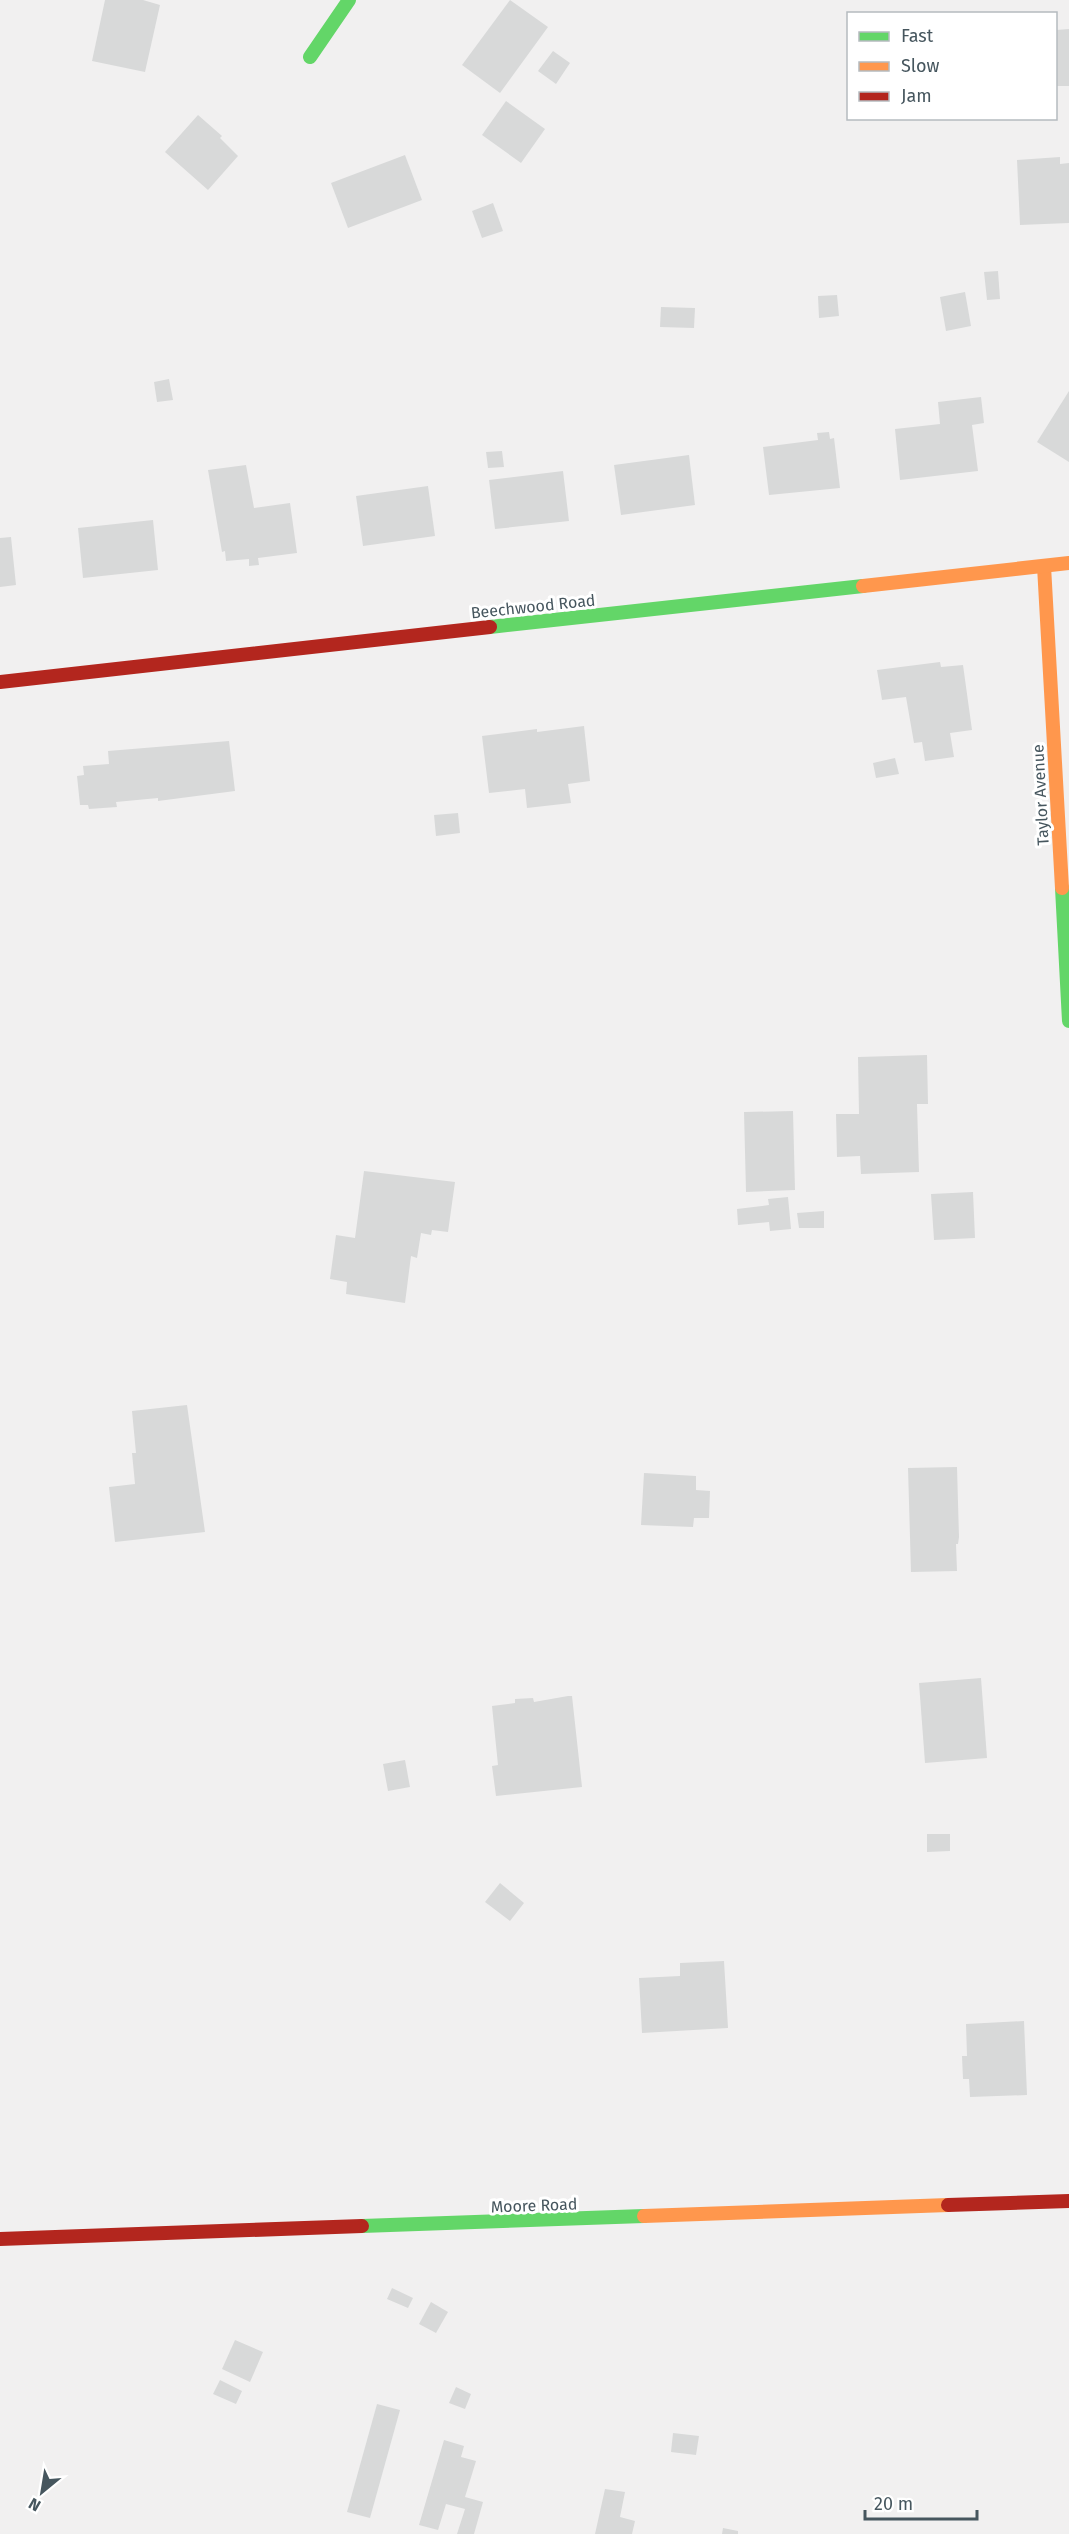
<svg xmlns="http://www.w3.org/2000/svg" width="1069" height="2534" viewBox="0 0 1069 2534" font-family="'Fira Sans',sans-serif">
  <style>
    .building { fill: #d8d9d9 }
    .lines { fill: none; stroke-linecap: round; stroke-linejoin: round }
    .fast { stroke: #63d668; stroke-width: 14 }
    .slow { stroke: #ff974d; stroke-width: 14 }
    .jam { stroke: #b3261e; stroke-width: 14 }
    .labels { text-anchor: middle; stroke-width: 6; stroke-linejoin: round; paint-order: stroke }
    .street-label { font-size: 16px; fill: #46565e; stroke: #fff }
  </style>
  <rect width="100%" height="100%" fill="#f1f0f0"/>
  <!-- building -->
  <g class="building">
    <polygon points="105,0 143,0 160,5 145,72 92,61"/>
    <polygon points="510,0 548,27 500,93 462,65"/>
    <polygon points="1069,29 1069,86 1056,86 1056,30"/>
    <polygon points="553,51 570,63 556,84 538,71"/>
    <polygon points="506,101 545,129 521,163 482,135"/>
    <polygon points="198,115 222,136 220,138 238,156 208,190 165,152"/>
    <polygon points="405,155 422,200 348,228 331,183"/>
    <polygon points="1060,157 1060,164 1069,163 1069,223 1020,225 1017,160"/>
    <polygon points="493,203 503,231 482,238 472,211"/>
    <polygon points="998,271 1000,299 987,300 984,272"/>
    <polygon points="965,292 971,326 946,331 940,297"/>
    <polygon points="837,295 839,316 819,318 818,296"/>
    <polygon points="661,307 695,308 694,328 660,327"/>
    <polygon points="169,379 173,400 157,402 154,382"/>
    <polygon points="1069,391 1069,462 1037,442"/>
    <polygon points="981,397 984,423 972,425 978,471 900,480 895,429 940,424 938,402"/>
    <polygon points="829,432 830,439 834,438 840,488 769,495 763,447 818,440 817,433"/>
    <polygon points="502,451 504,467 488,468 486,452"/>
    <polygon points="689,455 695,505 621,515 614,465"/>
    <polygon points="246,465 254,508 290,503 297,553 258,558 259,565 249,566 249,559 226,561 225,551 222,552 208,470"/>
    <polygon points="563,471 569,521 495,529 489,480"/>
    <polygon points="428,486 435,536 363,546 356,496"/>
    <polygon points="153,520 158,570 83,578 78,528"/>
    <polygon points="11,537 16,585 0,587 0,538"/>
    <polygon points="940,662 941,667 963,665 972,730 950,733 954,757 925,761 922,742 914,743 906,697 882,700 877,670"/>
    <polygon points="584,726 590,781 568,784 571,803 527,808 525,789 489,793 482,736 537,729 537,732"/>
    <polygon points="229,741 235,791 158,801 158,798 116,802 117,807 89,809 88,805 80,805 77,776 84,775 83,766 109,764 108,751"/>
    <polygon points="895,758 899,774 876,778 873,763"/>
    <polygon points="458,813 460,833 436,836 434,815"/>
    <polygon points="927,1055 928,1104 917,1104 919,1172 861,1174 860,1156 837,1157 836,1114 859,1114 858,1057"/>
    <polygon points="793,1111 795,1190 746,1192 744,1112"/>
    <polygon points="364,1171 455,1182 448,1232 432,1230 431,1235 421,1233 417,1258 411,1256 405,1303 346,1294 347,1282 330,1279 336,1235 355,1238"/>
    <polygon points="973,1192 975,1238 934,1240 931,1194"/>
    <polygon points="788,1197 791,1229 770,1231 769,1222 738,1225 737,1209 769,1205 768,1199"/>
    <polygon points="824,1211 824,1228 799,1228 797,1213"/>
    <polygon points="187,1405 205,1532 115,1542 109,1487 135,1484 132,1453 136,1453 132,1411"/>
    <polygon points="957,1467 959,1537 958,1544 956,1544 957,1571 911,1572 908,1468"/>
    <polygon points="644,1473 696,1476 696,1490 710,1491 709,1518 694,1518 693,1527 641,1525"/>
    <polygon points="981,1678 987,1758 925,1763 919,1683"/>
    <polygon points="568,1696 572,1696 582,1787 496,1796 492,1766 498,1765 492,1706 515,1703 515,1699 533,1698 534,1702"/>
    <polygon points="405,1760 410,1787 388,1791 383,1764"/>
    <polygon points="927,1834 950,1834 950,1851 927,1852"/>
    <polygon points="500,1883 524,1903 510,1921 485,1902"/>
    <polygon points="724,1961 728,2028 642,2033 639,1978 680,1976 680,1963"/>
    <polygon points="1024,2021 1027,2095 970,2097 969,2079 963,2079 962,2056 967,2056 966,2024"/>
    <polygon points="392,2288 413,2298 408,2308 387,2299"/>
    <polygon points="431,2302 448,2312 436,2333 419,2324"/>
    <polygon points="235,2340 263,2352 250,2382 222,2369"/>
    <polygon points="220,2380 242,2391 236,2404 213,2394"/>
    <polygon points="456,2387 471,2394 465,2409 449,2403"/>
    <polygon points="377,2404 400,2410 370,2518 347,2512"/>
    <polygon points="673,2433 699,2436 696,2455 671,2452"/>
    <polygon points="444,2440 464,2446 461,2457 476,2461 465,2497 483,2502 474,2534 457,2534 465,2509 446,2504 438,2530 419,2525"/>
    <polygon points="605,2489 625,2492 620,2517 635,2521 632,2534 595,2534"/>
    <polygon points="723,2528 738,2531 738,2534 722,2534"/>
  </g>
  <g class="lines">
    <!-- fast -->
    <g class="fast">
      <polyline points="310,57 349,0"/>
      <polyline points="490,627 863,586"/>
      <polyline points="1062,888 1069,1021"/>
      <polyline points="362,2226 644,2216"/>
    </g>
    <!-- slow -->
    <g class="slow">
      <polyline points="1044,566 1062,888"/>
      <polyline points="863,586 1069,563"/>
      <polyline points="644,2216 948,2205"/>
    </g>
    <!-- jam -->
    <g class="jam">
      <polyline points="0,682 490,627"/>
      <polyline points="948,2205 1069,2201"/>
      <polyline points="0,2239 362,2226"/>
    </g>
  </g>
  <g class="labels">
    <!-- street labels -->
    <g class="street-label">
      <text transform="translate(533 606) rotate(-6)" y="6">Beechwood Road</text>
      <text transform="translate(1040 795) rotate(-93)" y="6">Taylor Avenue</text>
      <text transform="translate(534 2205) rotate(-2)" y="6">Moore Road</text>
    </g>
  </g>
  <!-- legend -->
  <rect x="847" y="12" width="210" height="108" fill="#ffffff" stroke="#b5bbbf" stroke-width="1.5"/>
  <rect x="859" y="32" width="30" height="9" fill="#63d668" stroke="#b5bbbf" stroke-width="1.5"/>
  <text x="901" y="42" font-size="18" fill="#46565e">Fast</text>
  <rect x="859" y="62" width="30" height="9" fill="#ff974d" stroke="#b5bbbf" stroke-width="1.5"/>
  <text x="901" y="72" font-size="18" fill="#46565e">Slow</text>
  <rect x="859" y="92" width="30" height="9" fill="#b3261e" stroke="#b5bbbf" stroke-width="1.5"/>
  <text x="901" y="102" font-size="18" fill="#46565e">Jam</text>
  <!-- north arrow -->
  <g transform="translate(42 2492) rotate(210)" stroke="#ffffff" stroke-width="4.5" paint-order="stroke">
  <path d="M0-4.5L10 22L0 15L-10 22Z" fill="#46565e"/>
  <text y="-9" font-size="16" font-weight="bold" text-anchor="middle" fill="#46565e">N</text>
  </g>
  <!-- scale -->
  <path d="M865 2510v9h112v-9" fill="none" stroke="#46565e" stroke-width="3"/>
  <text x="874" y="2510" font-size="18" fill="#46565e" stroke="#ffffff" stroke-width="4.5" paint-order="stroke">20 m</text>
</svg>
